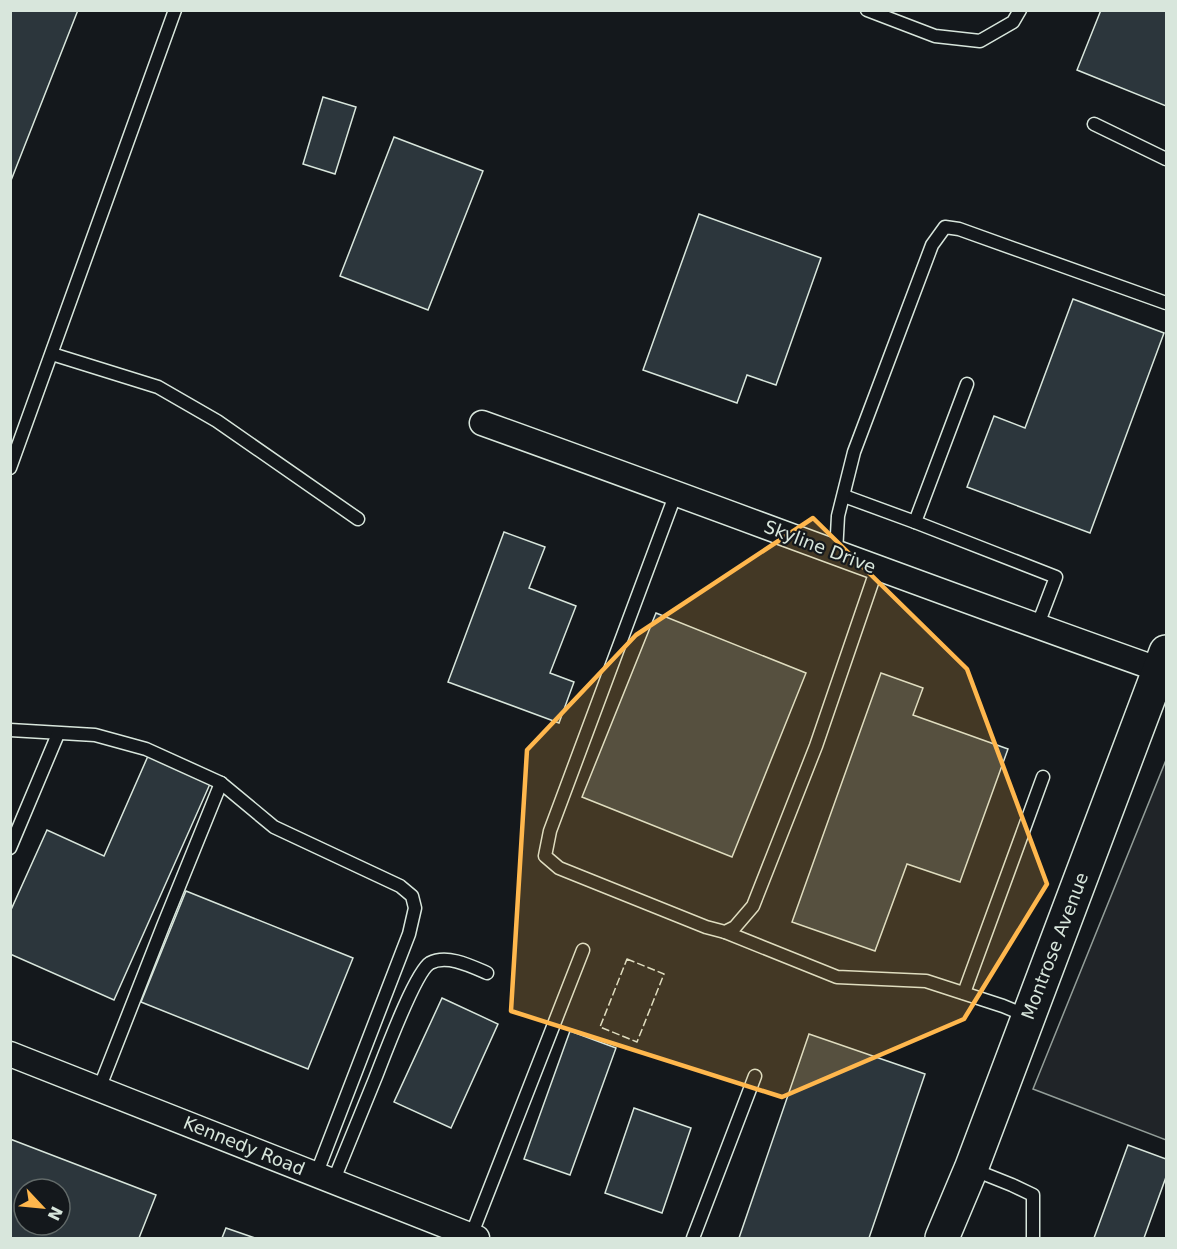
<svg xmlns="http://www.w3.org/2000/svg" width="1177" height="1249" viewBox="0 0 1177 1249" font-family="'DejaVu Sans',sans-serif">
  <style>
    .green { fill: #202428; stroke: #939e99; stroke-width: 1.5 }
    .building { fill: #2c363c; stroke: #d8e6dc; stroke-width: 1.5; fill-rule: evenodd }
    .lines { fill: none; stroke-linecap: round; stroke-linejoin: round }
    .lane-casing { stroke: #d8e6dc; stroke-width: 15 }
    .street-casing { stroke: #d8e6dc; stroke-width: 27 }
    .secondary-casing { stroke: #d8e6dc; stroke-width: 36 }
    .lane { stroke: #14181c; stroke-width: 12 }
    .street { stroke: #14181c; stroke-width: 24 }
    .secondary { stroke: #14181c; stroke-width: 33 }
    .fence { stroke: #d8e6dc; stroke-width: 1.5; stroke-dasharray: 8 3; stroke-linecap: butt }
    .marked { fill: #ffb74d; fill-opacity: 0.2; stroke: #ffb74d; stroke-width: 4.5; stroke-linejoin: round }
    .labels { text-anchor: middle; stroke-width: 4.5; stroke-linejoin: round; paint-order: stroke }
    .street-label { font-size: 18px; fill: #d8e6dc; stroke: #14181c }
  </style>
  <rect width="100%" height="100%" fill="#14181c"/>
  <!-- green -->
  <polygon class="green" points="1166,760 1166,1140 1033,1089"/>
  <!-- building -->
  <g class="building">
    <polygon points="10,10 78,10 10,183"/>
    <polygon points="1101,10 1166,10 1166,106 1077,70"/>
    <polygon points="323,97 356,107 335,174 303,164"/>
    <polygon points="394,137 483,171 428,310 340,276"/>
    <polygon points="699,214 821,258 776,385 747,375 737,403 643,370"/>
    <polygon points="1073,299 1164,333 1090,533 967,487 994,416 1025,428"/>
    <polygon points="504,532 545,547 529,588 576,606 550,673 574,682 559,723 448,682"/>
    <polygon points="656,613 806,673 732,857 582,797"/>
    <polygon points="881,673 923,688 913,715 1008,749 960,882 907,864 875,951 792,922"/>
    <polygon points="148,756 210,784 114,1000 10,954 10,912 47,830 104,856"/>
    <polygon points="186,891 353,958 308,1069 141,1002"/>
    <polygon points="442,998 498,1024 451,1128 394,1102"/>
    <polygon points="570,1031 616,1048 570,1175 524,1159"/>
    <polygon points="809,1034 925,1074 869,1238 739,1238"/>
    <polygon points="634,1108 691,1128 662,1213 605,1193"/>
    <path d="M10,1139L156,1195L139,1238H10ZM24,1189H60V1225H24Z"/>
    <polygon points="1128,1145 1166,1159 1166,1177 1144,1238 1094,1238"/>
    <polygon points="226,1228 255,1238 222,1238"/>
  </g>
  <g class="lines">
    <!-- lane casing -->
    <g class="lane-casing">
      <g id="lane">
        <polyline points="867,10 935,36 980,41 1013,22 1020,10"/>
        <polyline points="1094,124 1166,159"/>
        <polyline points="52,354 158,387 217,421 358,519"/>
        <polyline points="10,468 175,10"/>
        <polyline points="676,493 550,831 545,856 559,868 706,927 725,932 735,927 753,906 816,746 877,568"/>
        <polyline points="844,496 915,522 1056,577 1037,627"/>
        <polyline points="915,522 967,384"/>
        <polyline points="836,553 838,516 854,452 932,245 945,227 959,229 1166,303"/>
        <polyline points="10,730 95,735 146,749 221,783 274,827 400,886 412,896 415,908 409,934 316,1175"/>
        <polyline points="10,848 58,734"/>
        <polyline points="725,932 837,977 926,981 1003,1006 1027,1016"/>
        <polyline points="964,993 1043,777"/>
        <polyline points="99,1089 163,926 221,783"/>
        <polyline points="972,1169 1012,1185 1033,1195 1033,1238"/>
        <path d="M333,1182C347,1147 361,1113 375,1079C383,1059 415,972 430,963C447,954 471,966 487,973"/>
        <polyline points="471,1236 583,950"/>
        <polyline points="693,1238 755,1076"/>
      </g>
    </g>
    <!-- street casing -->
    <g class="street-casing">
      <g id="street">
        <path d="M482,423C708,504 933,590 1160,670"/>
        <polyline points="10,1054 477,1238"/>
      </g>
    </g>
    <!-- secondary casing -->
    <g class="secondary-casing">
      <polyline id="secondary" points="942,1238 971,1169 1166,652"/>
    </g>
    <!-- lane -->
    <use href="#lane" class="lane"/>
    <!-- street -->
    <use href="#street" class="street"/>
    <!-- secondary -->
    <use href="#secondary" class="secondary"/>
    <!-- fence -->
    <polygon class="fence" points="627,959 664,974 637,1042 600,1027"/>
  </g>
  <!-- marked area -->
  <path class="marked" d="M813,518L967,669L1047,884L964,1019L782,1097L511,1011L527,750L636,635Z"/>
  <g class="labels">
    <!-- street labels -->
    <g class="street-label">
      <text transform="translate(820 547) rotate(21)" y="6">Skyline Drive</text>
      <text transform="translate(1055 946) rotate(-69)" y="6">Montrose Avenue</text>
      <text transform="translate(244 1146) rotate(22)" y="6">Kennedy Road</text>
    </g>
  </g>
  <!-- border -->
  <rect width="1177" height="1249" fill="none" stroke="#d8e6dc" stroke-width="24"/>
  <!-- north arrow -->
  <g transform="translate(42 1207) rotate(116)"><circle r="28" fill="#14181c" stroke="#626a69" stroke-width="1.5"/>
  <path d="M0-4.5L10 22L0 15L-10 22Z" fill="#ffb74d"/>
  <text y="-9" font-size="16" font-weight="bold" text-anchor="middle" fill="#d8e6dc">N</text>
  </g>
</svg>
